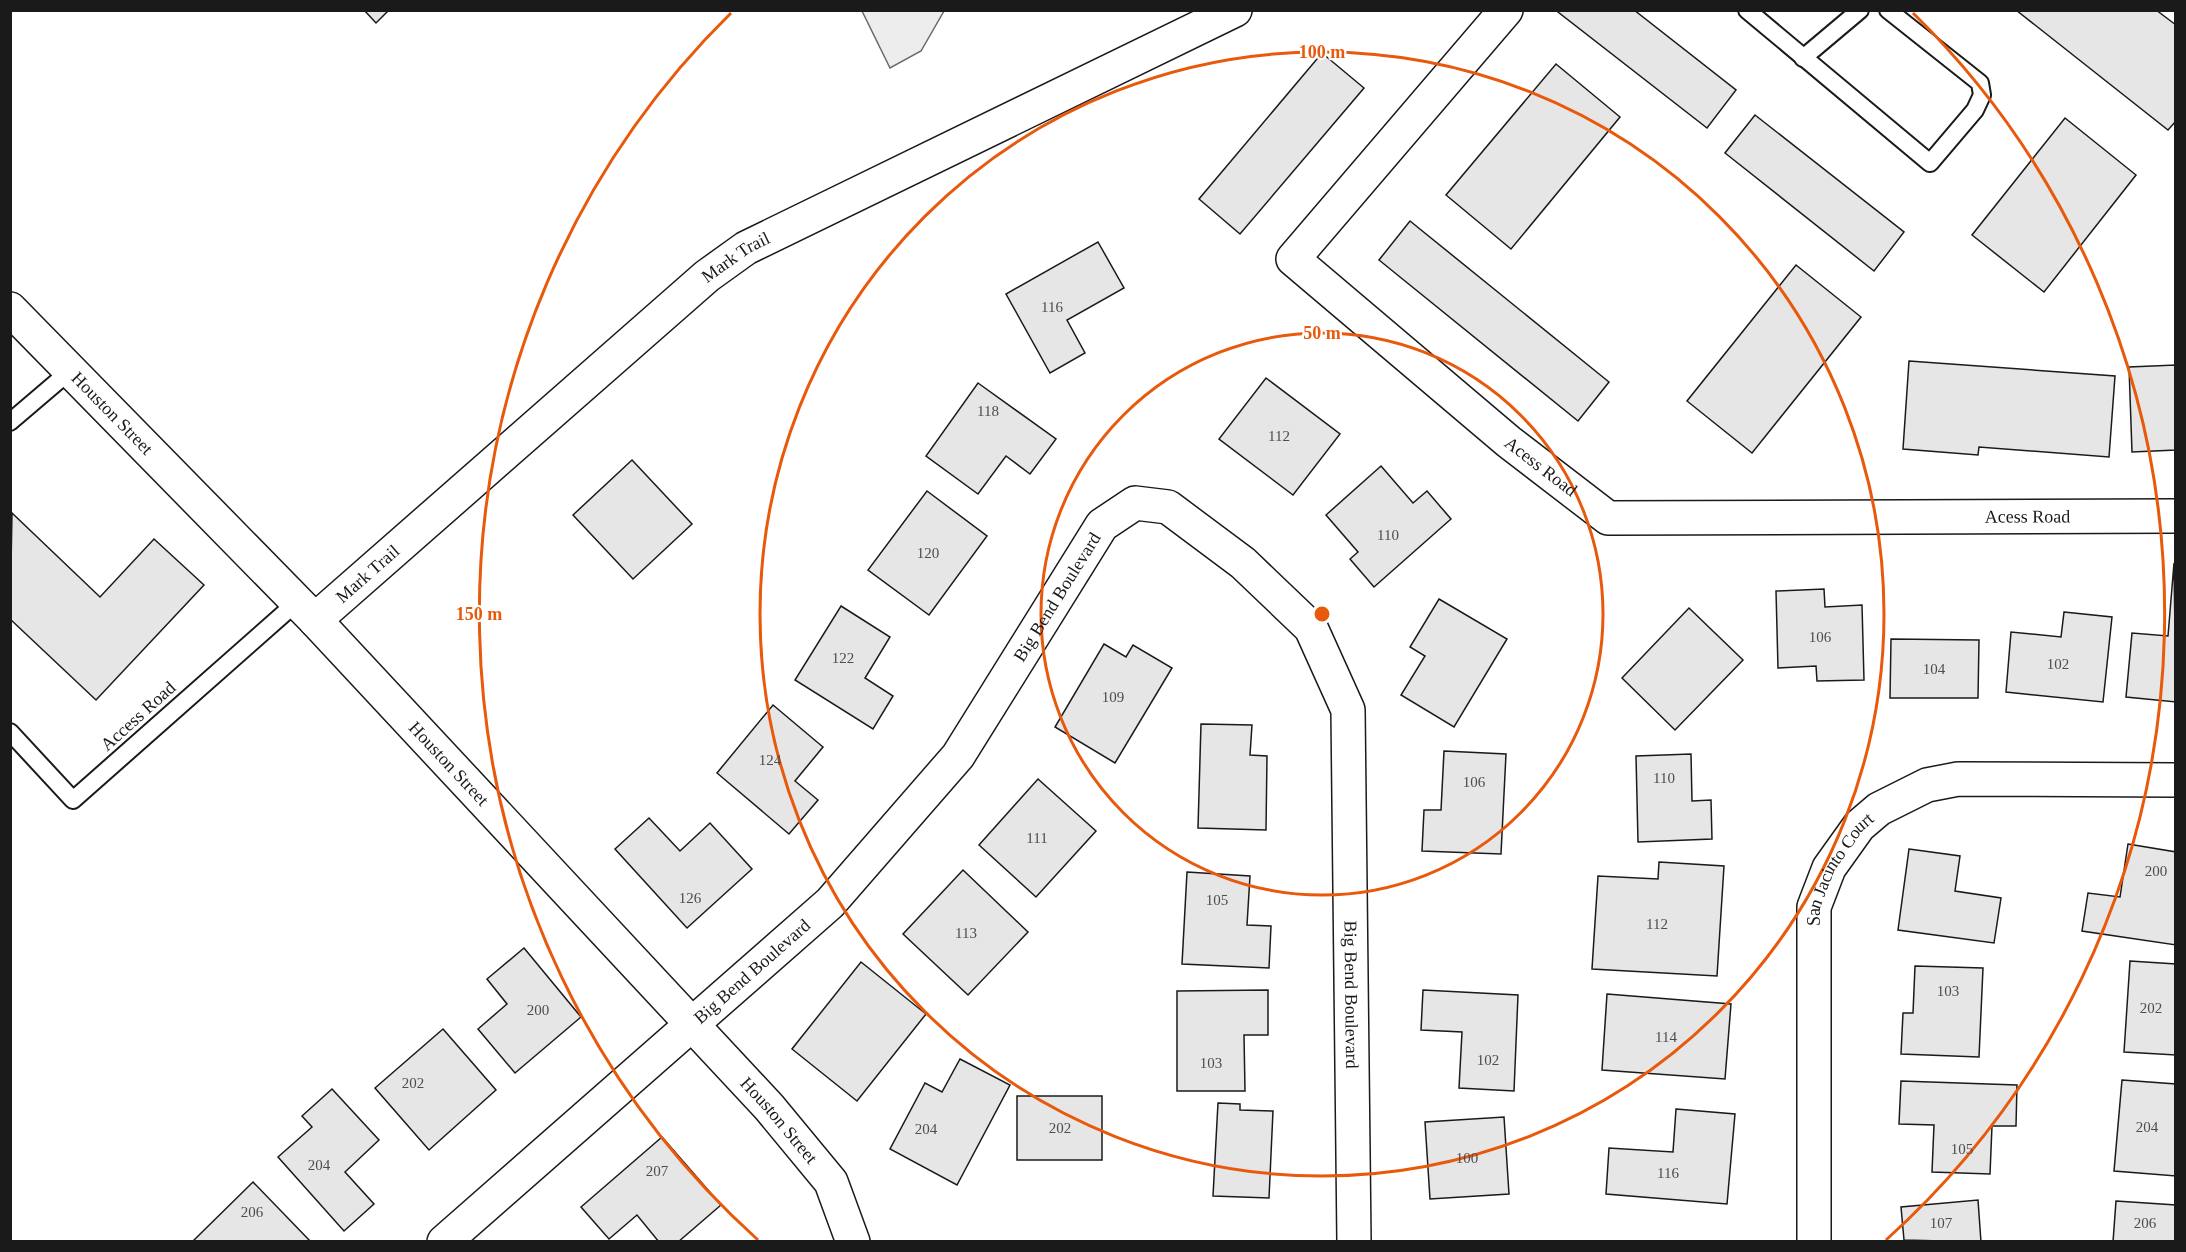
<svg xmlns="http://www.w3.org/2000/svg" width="2186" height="1252" viewBox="0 0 2186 1252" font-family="Georgia,serif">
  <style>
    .built { fill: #ededed; stroke: #6a6a6a; stroke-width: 1.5 }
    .building { fill: #e6e6e6; stroke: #1a1a1a; stroke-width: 1.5 }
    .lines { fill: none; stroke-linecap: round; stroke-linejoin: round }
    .service-casing { stroke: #1a1a1a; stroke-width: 20 }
    .minor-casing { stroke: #1a1a1a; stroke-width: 36 }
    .service { stroke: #fff; stroke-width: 16 }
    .minor { stroke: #fff; stroke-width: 33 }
    .ring { fill: none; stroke: #e8590c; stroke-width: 3 }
    .labels { text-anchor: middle; stroke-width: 4.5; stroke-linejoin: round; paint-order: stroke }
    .number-label { font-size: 15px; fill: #4d4d4d }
    .street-label { font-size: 18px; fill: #1a1a1a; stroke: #fff }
    .centre { fill: #e8590c; stroke: #fff; stroke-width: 3 }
    .ring-label { font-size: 18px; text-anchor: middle; font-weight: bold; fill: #e8590c; stroke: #fff; stroke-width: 4.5; stroke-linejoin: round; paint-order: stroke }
  </style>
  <rect width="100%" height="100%" fill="#fff"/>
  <!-- built -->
  <polygon class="built" points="862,11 944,11 921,51 890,68"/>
  <!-- building -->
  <g class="building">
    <polygon points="364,10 389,10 376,23"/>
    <polygon points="1559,10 1634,10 1736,90 1707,128 1558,12"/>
    <polygon points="2016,10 2156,10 2176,25 2176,121 2168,130"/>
    <polygon points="1322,53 1364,88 1240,234 1199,199"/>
    <polygon points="1556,64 1620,117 1511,249 1446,195"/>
    <polygon points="1755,115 1904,232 1874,271 1725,153"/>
    <polygon points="2065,118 2136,175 2044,292 1972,235"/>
    <polygon points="1410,221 1609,382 1578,421 1379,260"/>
    <polygon points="1098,242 1124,288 1067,320 1085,353 1050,373 1006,294"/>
    <polygon points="1796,265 1861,317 1752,453 1687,401"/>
    <polygon points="1909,361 2115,376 2109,457 1979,447 1978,455 1903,449"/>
    <polygon points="2176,365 2176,450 2132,452 2129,367"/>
    <polygon points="1266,378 1340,434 1293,495 1219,439"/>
    <polygon points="978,383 1056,439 1030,474 1006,456 978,494 926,456"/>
    <polygon points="632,460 692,524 633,579 573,515"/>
    <polygon points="1381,466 1413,503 1427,491 1451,519 1374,587 1350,559 1358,552 1326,515"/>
    <polygon points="927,491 987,536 929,615 868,570"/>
    <polygon points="12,513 100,597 154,539 204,585 96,700 10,619"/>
    <polygon points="2174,563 2176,702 2126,697 2132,633 2168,636"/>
    <polygon points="1824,589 1825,607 1862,605 1864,680 1817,681 1816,666 1778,668 1776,591"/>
    <polygon points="1439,599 1507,639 1454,727 1401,695 1425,656 1410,647"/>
    <polygon points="841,606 890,637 865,678 893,696 873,729 795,680"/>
    <polygon points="1689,608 1743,660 1675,730 1622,678"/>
    <polygon points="2064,612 2112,617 2103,702 2006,692 2011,632 2061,637"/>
    <polygon points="1891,639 1979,640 1978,698 1890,698"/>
    <polygon points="1104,644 1126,657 1133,645 1172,668 1115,763 1055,727"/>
    <polygon points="773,705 823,747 795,781 818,800 789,834 717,773"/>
    <polygon points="1201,724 1252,725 1250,755 1267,756 1266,830 1198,828"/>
    <polygon points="1444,751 1506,754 1501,854 1422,851 1424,810 1441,810"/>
    <polygon points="1691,754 1692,801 1711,800 1712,839 1638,842 1636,756"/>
    <polygon points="1038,779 1096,831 1036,897 979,845"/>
    <polygon points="649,818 680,851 710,823 752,869 687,928 615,849"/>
    <polygon points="2128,844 2176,852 2176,945 2082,931 2088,893 2120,897"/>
    <polygon points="1909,849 1960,856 1955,891 2001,898 1994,943 1898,930"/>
    <polygon points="1659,862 1724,866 1717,976 1592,969 1598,876 1658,879"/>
    <polygon points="963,870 1028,932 968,995 903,934"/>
    <polygon points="1187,872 1250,876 1247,925 1271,926 1269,968 1182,964"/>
    <polygon points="524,948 581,1017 515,1073 478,1029 507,1004 487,979"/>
    <polygon points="2130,961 2176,964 2176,1055 2124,1052"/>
    <polygon points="861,962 926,1014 857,1101 792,1049"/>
    <polygon points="1915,966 1983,968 1979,1057 1901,1054 1903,1013 1913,1013"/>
    <polygon points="1268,990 1268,1035 1244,1035 1245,1091 1177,1091 1177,991"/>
    <polygon points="1423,990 1518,995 1514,1091 1459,1088 1462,1032 1421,1030"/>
    <polygon points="1607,994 1731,1004 1725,1079 1602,1070"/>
    <polygon points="443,1029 496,1090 429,1150 375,1088"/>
    <polygon points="960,1059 1010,1085 957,1185 890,1149 925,1083 942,1092"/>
    <polygon points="2122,1080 2176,1084 2176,1176 2114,1171"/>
    <polygon points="1901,1081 2017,1085 2016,1126 1992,1126 1990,1174 1932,1172 1934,1125 1899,1124"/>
    <polygon points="332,1089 379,1140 345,1172 374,1204 344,1231 278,1157 312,1127 302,1116"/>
    <rect x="1017" y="1096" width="85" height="64"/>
    <polygon points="1218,1103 1240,1104 1240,1110 1273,1111 1269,1198 1213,1196"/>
    <polygon points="1676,1109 1735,1114 1727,1204 1606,1194 1609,1148 1673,1152"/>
    <polygon points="1504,1117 1509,1194 1430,1199 1425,1122"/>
    <polygon points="662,1137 721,1205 678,1242 659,1242 637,1215 609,1239 581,1207"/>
    <polygon points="253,1182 311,1242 192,1242"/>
    <polygon points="1978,1200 1981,1242 1904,1240 1901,1207"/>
    <polygon points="2116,1201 2176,1205 2176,1242 2113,1242"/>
  </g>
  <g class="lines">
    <!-- service casing -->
    <g class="service-casing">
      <g id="service">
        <polyline points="1747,10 1930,163 1975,110 1982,95 1980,83 1888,10"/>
        <polyline points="1803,58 1860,10"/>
        <polyline points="10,422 71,370"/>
        <polyline points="10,732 73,800 297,602"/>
      </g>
    </g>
    <!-- minor casing -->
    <g class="minor-casing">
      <g id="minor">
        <path id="s1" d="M1506,10L1293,259L1509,442L1608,518L2176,516"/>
        <path id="s2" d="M10,309L315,620L769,1107L831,1182L853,1242"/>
        <path id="s3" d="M315,620L707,276L746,248L1235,10"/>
        <path id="s4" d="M444,1242L830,903L958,756L1102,525L1135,503L1168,507L1243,563L1311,628L1348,710L1354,1242"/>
        <path id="s5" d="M1814,1242V907L1829,868L1859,826L1879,809L1927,785L1958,779L2176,780"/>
      </g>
    </g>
    <!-- service -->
    <use href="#service" class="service"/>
    <!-- minor -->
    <use href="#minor" class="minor"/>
  </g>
  <!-- distance rings -->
  <g class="ring">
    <circle cx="1322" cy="614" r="281"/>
    <circle cx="1322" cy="614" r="562"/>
    <path d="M758 1240A843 843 0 0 1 731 13M1913 13A843 843 0 0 1 1886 1240"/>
  </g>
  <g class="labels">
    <!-- number labels -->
    <g class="number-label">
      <text x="1052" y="312">116</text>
      <text x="988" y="416">118</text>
      <text x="1279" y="441">112</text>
      <text x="1388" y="540">110</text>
      <text x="928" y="558">120</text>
      <text x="1820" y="642">106</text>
      <text x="843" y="663">122</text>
      <text x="2058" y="669">102</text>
      <text x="1934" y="674">104</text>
      <text x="1113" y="702">109</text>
      <text x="770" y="765">124</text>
      <text x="1664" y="783">110</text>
      <text x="1474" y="787">106</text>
      <text x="1037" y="843">111</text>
      <text x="2156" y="876">200</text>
      <text x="690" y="903">126</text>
      <text x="1217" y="905">105</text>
      <text x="1657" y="929">112</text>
      <text x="966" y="938">113</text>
      <text x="1948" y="996">103</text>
      <text x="2151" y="1013">202</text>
      <text x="538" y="1015">200</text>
      <text x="1666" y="1042">114</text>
      <text x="1488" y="1065">102</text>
      <text x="1211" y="1068">103</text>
      <text x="413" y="1088">202</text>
      <text x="2147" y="1132">204</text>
      <text x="1060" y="1133">202</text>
      <text x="926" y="1134">204</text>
      <text x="1962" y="1154">105</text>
      <text x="1467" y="1163">100</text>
      <text x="319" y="1170">204</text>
      <text x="657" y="1176">207</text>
      <text x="1668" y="1178">116</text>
      <text x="252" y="1217">206</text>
      <text x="1941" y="1228">107</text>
      <text x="2145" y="1228">206</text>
    </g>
    <!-- street labels -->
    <g class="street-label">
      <text dy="6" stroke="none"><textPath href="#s3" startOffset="556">Mark Trail</textPath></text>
      <text dy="6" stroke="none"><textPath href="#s2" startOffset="146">Houston Street</textPath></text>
      <text dy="6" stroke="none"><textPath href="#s1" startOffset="651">Acess Road</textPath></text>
      <text dy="6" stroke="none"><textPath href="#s1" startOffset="1155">Acess Road</textPath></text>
      <text dy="6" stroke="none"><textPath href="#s3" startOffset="70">Mark Trail</textPath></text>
      <text dy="6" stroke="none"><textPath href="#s4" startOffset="896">Big Bend Boulevard</textPath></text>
      <text transform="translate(138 716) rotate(-42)" y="6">Access Road</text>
      <text dy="6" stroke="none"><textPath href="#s2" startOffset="632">Houston Street</textPath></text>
      <text dy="6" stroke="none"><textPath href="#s5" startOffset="380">San Jacinto Court</textPath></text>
      <text dy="6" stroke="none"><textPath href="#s4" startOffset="410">Big Bend Boulevard</textPath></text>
      <text dy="6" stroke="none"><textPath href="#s4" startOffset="1616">Big Bend Boulevard</textPath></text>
      <text dy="6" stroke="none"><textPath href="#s2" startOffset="1118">Houston Street</textPath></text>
    </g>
  </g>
  <circle cx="1322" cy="614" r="9" class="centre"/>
  <g class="ring-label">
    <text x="1322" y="58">100 m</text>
    <text x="1322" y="339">50 m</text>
    <text x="479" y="620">150 m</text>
  </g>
  <!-- border -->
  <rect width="2186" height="1252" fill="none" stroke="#1a1a1a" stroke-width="24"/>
</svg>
